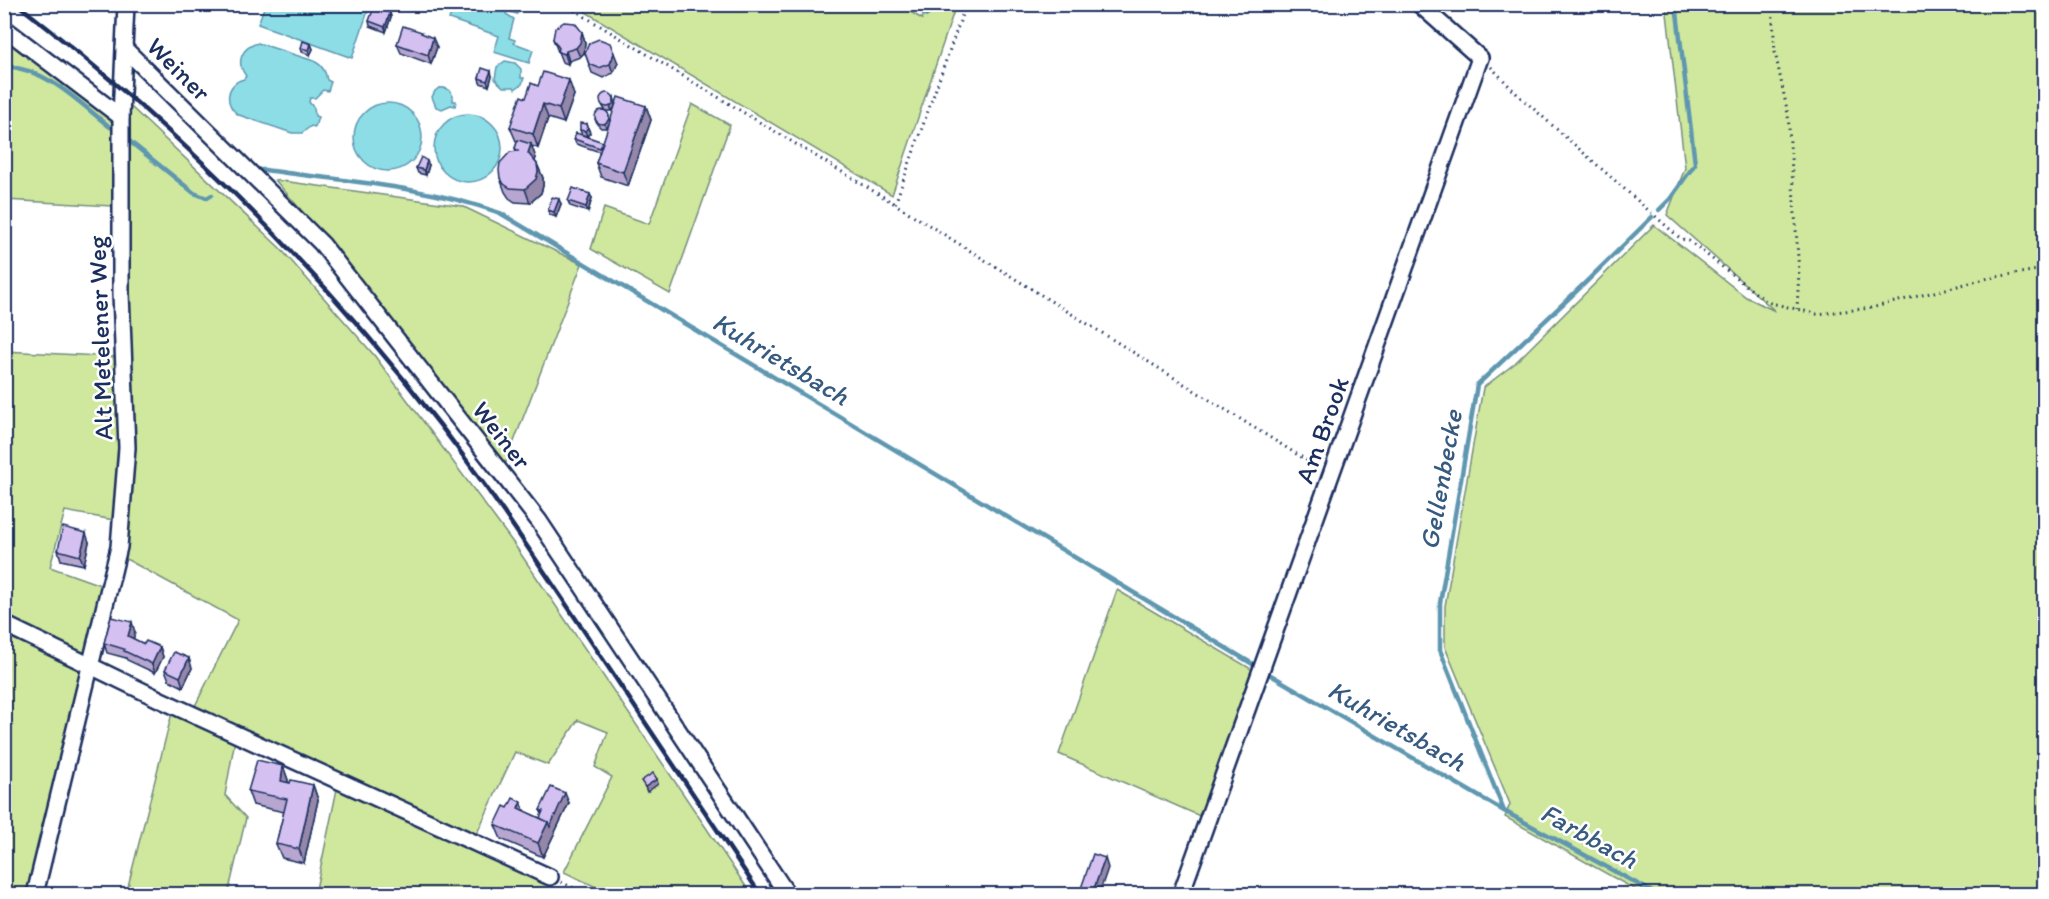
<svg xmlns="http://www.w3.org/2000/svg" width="2049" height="899" viewBox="0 0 2049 899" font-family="Itim,sans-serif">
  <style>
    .green { fill: #cfe89d; stroke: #758c7e; stroke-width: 1.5 }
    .water { fill: #8cdde6; stroke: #5f97b0; stroke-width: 1.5 }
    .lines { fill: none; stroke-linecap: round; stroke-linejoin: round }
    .stream { stroke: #5f97b0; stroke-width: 4.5 }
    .minor-casing { stroke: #1b2f5e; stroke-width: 20 }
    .path { stroke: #1b2f5e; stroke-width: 3; stroke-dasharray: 1.5 4.5; stroke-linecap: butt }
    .minor { stroke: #fff; stroke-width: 15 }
    .rail { stroke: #1b2f5e; stroke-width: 4.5 }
    .wall { fill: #b6a6d0; stroke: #1b2f5e; stroke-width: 1.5 }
    .shaded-wall { fill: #9487a9; stroke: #1b2f5e; stroke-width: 1.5 }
    .building { fill: #d4c1f2; stroke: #1b2f5e; stroke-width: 1.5 }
    .labels { text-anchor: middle; stroke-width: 5; stroke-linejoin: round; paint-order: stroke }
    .street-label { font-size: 26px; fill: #1b2f5e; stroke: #fff }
    .water-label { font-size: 27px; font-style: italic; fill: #375a80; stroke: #fff }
  </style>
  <rect width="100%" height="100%" fill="#fff"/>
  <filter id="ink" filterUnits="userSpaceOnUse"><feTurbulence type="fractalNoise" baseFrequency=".0167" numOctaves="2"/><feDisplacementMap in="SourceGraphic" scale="12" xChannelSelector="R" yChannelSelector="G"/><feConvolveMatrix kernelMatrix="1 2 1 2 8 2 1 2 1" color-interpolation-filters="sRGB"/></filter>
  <g filter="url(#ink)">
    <!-- green -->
    <g class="green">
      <polygon points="898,4 922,19 927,5 956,5 892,195 574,5"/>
      <polygon points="1666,5 2044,5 2044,894 1643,894 1505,817 1510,804 1445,647 1445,606 1483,388 1514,364 1654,225 1746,297 1775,311 1667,215 1685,168"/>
      <polygon points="4,38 112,119 112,206 5,200"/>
      <polygon points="692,104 730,125 670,294 591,249 604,208 649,224"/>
      <polygon points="130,106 280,248 374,355 514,544 751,894 611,894 564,872 612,777 595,767 608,732 578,720 548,765 515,752 476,835 394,800 195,706 238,620 126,559 136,442 126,289"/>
      <polygon points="275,180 462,206 582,264 505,465 337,252"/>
      <polygon points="4,351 117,357 121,447 114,520 65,511 50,567 103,586 85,656 5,619"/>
      <polygon points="1117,590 1253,670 1202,817 1059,754"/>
      <polygon points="5,635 81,670 27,894 5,894"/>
      <polygon points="172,713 235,740 225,795 246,818 228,894 126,894"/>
      <polygon points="337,789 568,894 315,894"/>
    </g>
    <!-- water -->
    <g class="water">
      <polygon points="265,5 265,4 370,5 352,58 258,24"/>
      <polygon points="454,5 498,5 518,11 517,14 507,11 506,14 514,19 509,38 515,40 514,43 533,50 529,63 494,52 499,36 449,19"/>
      <path d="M258,43L314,61C322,65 326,71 327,80L331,82L328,91L323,90L315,98H310L309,102L314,108L315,116L318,117L315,127L311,126L302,133H292L239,115C223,105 226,83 244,79L246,76C235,62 242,47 258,43Z"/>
      <polygon points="505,61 515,63 521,69 521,78 524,78 522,84 515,89 514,87 503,87 495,79 497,67"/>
      <path d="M439,88C448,87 454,92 453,101H456L455,106L451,105L442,109L436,107L432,97L435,91Z"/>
      <circle cx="388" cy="137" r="34"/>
      <circle cx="468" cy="148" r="34"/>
    </g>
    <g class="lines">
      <!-- stream -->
      <g class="stream">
        <polyline points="909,4 927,15"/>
        <path d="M4,66C48,69 78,102 110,127"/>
        <polyline points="128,140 194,193 207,198 212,195"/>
        <path d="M255,170H265C343,181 426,186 500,213L1256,666"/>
        <polyline points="1659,210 1670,199 1695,164 1676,4"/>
        <polyline points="1269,674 1504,811 1656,894"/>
        <polyline points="1504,811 1440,650 1440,603 1477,385 1585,283 1652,217"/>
      </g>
      <!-- minor casing -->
      <g class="minor-casing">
        <g id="minor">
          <polyline points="4,28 121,117"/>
          <polyline points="124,48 322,244 539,521 787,894"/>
          <polyline points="4,624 161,700 550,877"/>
          <polyline points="35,894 119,547 127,448 121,293 121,117 126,4"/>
          <polyline points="1181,894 1480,58 1419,4"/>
        </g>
      </g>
      <!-- path -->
      <g class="path">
        <polyline points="564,4 895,204"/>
        <polyline points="966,4 895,204 1319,468"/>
        <polyline points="1772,4 1775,52 1788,114 1799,272 1797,309"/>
        <polyline points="1491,67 1518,95 1681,239 1689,241 1702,251 1767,302 1817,314 1871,308 1989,278 2044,269"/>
        <polyline points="561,882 586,894"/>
      </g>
      <!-- minor -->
      <use href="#minor" class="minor"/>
      <!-- rail -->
      <path class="rail" d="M17,4C175,126 318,267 440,425C491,491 537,561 584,631C643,719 701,807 760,894"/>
    </g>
    <!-- wall -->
    <g class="wall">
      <polygon points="390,13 391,17 386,32 370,26 369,21"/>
      <polygon points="582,32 585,42 584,53 580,57 569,61 568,64 562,62 553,39"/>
      <polygon points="311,44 313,49 310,55 302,52 301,48"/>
      <polygon points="397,44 437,47 431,64 401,53"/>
      <polygon points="585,53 618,63 613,73 603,78 592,73"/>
      <polygon points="492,76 489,86 480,83 479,78"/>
      <polygon points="574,95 564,123 548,118 538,148 531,146 536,158 535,161 537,164 543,178 543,186 541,193 530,203 515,202 509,198 505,192 500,178 516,151 515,148 518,141 516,141 510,127 526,98"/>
      <polygon points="614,97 615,102 615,106 646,106 651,120 628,186 601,177 596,163 600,152 576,144 574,139 582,135 580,130 587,124 590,133 587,136 583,135 603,143 609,125 606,128 601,128 597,124 595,119 610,119 610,123 615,108 612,111 606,111 603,107 601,102"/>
      <polygon points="429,165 426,175 418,173 416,168"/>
      <polygon points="592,198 588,212 570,206 568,201"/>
      <polygon points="561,204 556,217 550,215 548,210"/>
      <polygon points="89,542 84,565 61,560 58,550"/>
      <polygon points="135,632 133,639 144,644 160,647 163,657 155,673 127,660 126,658 107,653 104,643"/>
      <polygon points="192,668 183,687 169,680 165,670"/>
      <polygon points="283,766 288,780 287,782 313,785 318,800 304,863 282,858 276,844 284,812 253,805 248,791"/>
      <polygon points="521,802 524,811 540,818 542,814 540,810 569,803 543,857 501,839 495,825 508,808"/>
    </g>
    <!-- shaded-wall -->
    <g class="shaded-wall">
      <polygon points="390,13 391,17 386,32 385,27"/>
      <polygon points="582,32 585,42 584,53 580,57 576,48"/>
      <polygon points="433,38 437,47 431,64 428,55"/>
      <polygon points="311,44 313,49 310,55 309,50"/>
      <polygon points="566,51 569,61 568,64 565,54"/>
      <polygon points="614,53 618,63 613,73 610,64"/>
      <polygon points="491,71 492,76 489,86 487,81"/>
      <polygon points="569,80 574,95 564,123 559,109"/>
      <polygon points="614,97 615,102 615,107 612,111 610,106"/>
      <polygon points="543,104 548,118 538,148 533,134"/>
      <polygon points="646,106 651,120 628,186 623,172"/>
      <polygon points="608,114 610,119 610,124 606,128 604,123"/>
      <polygon points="587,124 590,133 587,136 585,131"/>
      <polygon points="531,144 536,158 533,167 528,153"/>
      <polygon points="427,161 429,165 426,175 424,170"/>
      <polygon points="537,164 543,178 543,186 541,193 530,203 525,189"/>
      <polygon points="590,194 592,198 588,212 586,207"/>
      <polygon points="559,199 561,204 556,217 554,212"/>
      <polygon points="86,533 89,542 84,565 80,556"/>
      <polygon points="132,622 135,632 132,646 128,636"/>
      <polygon points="160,647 163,657 155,673 152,664"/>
      <polygon points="189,658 192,668 183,687 180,677"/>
      <polygon points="283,766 288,780 286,795 281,781"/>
      <polygon points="657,779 658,784 647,792 645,787"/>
      <polygon points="313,785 318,800 304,863 299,849"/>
      <polygon points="565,793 569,803 543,857 538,843 548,822"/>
      <polygon points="521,802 526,816 518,808"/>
      <polygon points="1105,858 1108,868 1099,894 1092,894"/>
    </g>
    <!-- building -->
    <g class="building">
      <polygon points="374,7 390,13 385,27 369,21"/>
      <polygon points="564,22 575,23 582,32 580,43 576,48 566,51 565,54 558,52 559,48 553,39 555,28"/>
      <polygon points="403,26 422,32 421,33 433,38 428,55 397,44"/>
      <polygon points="599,39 610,43 614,53 610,64 599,68 589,64 585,53 589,43"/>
      <polygon points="303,41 311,44 309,50 301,48"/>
      <polygon points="482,68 491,71 487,81 479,78"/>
      <polygon points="543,72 569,80 559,109 543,104 533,134 510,127 521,96 526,98 531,83 538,86"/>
      <circle cx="607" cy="100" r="7"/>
      <polygon points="618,97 646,106 623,172 596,163"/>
      <circle cx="602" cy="117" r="7"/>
      <polygon points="580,123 587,124 588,128 585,131 580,130"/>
      <polygon points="576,133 603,142 600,148 574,139"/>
      <polygon points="518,140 531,144 528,153 537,164 538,172 536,179 525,189 510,188 504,184 500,178 499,170 500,163 510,152 518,151 515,148"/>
      <polygon points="421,157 427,161 424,170 416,168"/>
      <polygon points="573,188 590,194 586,207 568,201"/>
      <polygon points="552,197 559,199 554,212 548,210"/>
      <polygon points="63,527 86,533 80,556 58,550"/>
      <polygon points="111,617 132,622 128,636 144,644 146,641 160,647 152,664 124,651 124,649 104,643"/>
      <polygon points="174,652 189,658 180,677 165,670"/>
      <polygon points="257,760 283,766 281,781 290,783 291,780 313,785 299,849 276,844 287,799 248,791"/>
      <polygon points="653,773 657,779 645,787 641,781"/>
      <polygon points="551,787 565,793 550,827 548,822 540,818 543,811 540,810"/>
      <polygon points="513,798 521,802 518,808 548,822 538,843 495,825 504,806 508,808"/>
      <polygon points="1093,854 1105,858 1092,894 1079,894"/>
    </g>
  </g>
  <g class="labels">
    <!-- street labels -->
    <g class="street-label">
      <text transform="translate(179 69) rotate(45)" y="9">Weiner</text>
      <text transform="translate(100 338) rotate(-92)" y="9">Alt Metelener Weg</text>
      <text transform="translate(1322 430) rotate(-70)" y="9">Am Brook</text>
      <text transform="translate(502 435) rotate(52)" y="9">Weiner</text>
    </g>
    <!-- water labels -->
    <g class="water-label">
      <text transform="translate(781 359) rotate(31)" y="9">Kuhrietsbach</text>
      <text transform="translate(1441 480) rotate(-80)" y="9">Gellenbecke</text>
      <text transform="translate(1397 726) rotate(30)" y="9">Kuhrietsbach</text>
      <text transform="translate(1589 836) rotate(29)" y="9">Farbbach</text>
    </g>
  </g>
  <!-- margin -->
  <rect width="2049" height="899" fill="none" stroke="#fff" stroke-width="24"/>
  <rect x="12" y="12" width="2025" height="875" fill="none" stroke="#1b2f5e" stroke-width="2" filter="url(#ink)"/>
</svg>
